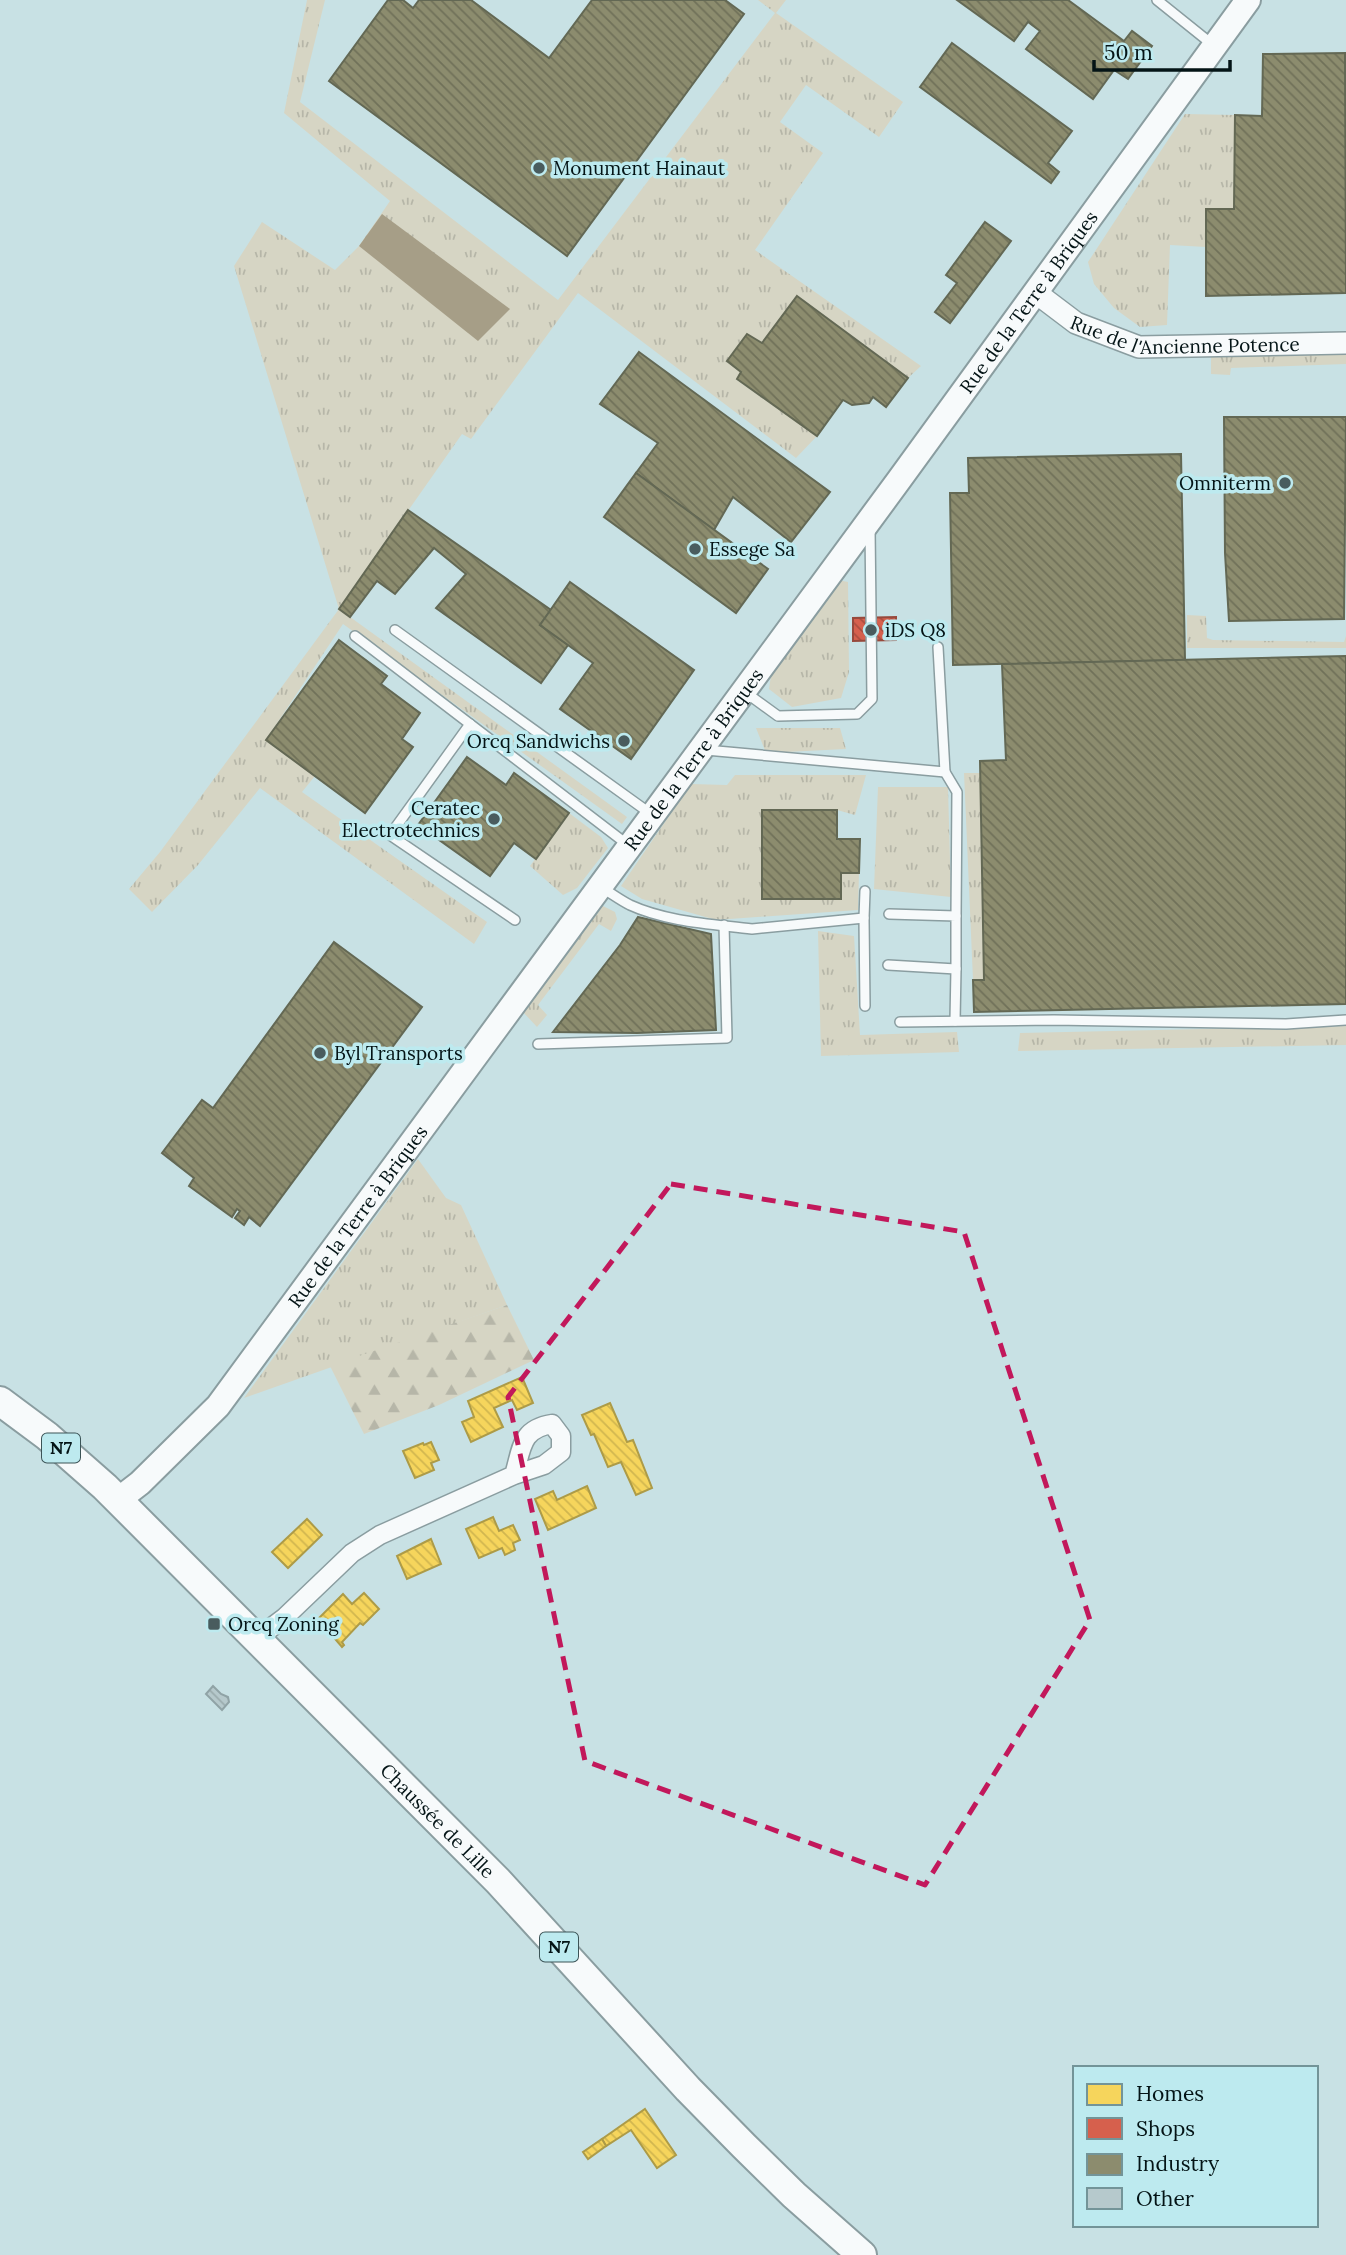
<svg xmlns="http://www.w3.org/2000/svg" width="1346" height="2255" viewBox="0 0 1346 2255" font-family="Lora,serif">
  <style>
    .grass { fill: url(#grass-tufts) }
    .forest { fill: url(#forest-firs) }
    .water { fill: #a69e87 }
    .homes { fill: url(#homes-back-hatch); stroke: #ad9b47; stroke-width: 2 }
    .shops { fill: url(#shops-back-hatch); stroke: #97493c; stroke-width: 2 }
    .industry { fill: url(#industry-back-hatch); stroke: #636854; stroke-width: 2 }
    .building { fill: url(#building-back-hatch); stroke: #90a3a6; stroke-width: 2 }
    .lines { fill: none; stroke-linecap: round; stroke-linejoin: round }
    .service-casing { stroke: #8a9da0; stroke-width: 12 }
    .minor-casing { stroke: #8a9da0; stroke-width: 21 }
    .tertiary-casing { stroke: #8a9da0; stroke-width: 24 }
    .secondary-casing { stroke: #8a9da0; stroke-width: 28 }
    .primary-casing { stroke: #8a9da0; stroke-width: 32 }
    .service { stroke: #f7fafb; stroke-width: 9 }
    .minor { stroke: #f7fafb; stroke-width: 18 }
    .tertiary { stroke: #f7fafb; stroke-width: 21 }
    .secondary { stroke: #f7fafb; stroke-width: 24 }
    .primary { stroke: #f7fafb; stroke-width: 28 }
    .marked { fill: none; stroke: #c2185b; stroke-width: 5; stroke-dasharray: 14 9; stroke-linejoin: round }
    .poi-dot { fill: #495c5e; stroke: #bdeaef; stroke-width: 2.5 }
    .labels { text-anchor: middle; stroke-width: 7; stroke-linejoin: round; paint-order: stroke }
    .shield { fill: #bdeaef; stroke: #3c5457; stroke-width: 2 }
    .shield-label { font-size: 18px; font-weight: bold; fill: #041416 }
    .poi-label { font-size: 19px; fill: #041416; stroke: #bdeaef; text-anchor: start }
    .street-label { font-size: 19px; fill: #041416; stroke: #bdeaef }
  </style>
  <defs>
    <pattern id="grass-tufts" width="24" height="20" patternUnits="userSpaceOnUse" patternTransform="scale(1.75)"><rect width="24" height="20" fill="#d6d5c4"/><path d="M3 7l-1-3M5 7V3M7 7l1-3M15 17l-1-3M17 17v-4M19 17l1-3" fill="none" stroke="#b6b6a8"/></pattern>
    <pattern id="forest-firs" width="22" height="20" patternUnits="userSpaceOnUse" patternTransform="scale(1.75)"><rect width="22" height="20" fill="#d6d5c4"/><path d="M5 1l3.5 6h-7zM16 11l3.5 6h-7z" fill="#b6b6a8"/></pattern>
    <pattern id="homes-back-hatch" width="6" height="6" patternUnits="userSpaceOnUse" patternTransform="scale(1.75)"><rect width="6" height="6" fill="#f6d55c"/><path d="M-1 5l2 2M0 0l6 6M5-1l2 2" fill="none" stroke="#d1b64f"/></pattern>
    <pattern id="shops-back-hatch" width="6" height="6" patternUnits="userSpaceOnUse" patternTransform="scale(1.75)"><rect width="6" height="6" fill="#d6604d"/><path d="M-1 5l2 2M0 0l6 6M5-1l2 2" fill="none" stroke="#ab4e3f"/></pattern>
    <pattern id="industry-back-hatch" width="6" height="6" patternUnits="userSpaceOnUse" patternTransform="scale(1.75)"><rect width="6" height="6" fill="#8c8c6e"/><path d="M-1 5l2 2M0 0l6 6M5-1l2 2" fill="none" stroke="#707159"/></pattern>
    <pattern id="building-back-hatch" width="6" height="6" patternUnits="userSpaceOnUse" patternTransform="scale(1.75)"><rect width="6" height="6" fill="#b6c9cc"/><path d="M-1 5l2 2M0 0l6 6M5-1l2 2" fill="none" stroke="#9bacae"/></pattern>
  </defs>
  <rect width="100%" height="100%" fill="#c8e1e4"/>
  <!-- grass -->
  <g class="grass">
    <polygon points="307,0 325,0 300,102 558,300 775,13 758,0 786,0 776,13 903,102 879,137 806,85 780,122 823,153 755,250 921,366 908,378 797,296 762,343 747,334 727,361 741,372 737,380 817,436 796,458 578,293 471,439 462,434 339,609 627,817 622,824 343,624 266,740 315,776 302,792 487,922 474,944 260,788 198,865 152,912 129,889 160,852 339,609 234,266 262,222 335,270 359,246 390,201 284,113"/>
    <polygon points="1185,114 1235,115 1234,209 1206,209 1206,247 1170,245 1167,325 1140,327 1114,308 1094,284 1088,262"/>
    <polygon points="1211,352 1346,352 1346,364 1231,368 1230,375 1211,374"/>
    <polygon points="833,579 848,582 849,672 841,698 792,707 769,689 772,669"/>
    <polygon points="1187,615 1206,616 1207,638 1213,640 1344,642 1346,636 1346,648 1187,648"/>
    <polygon points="756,728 840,728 846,749 766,753"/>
    <polygon points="964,773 980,773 984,980 973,980"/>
    <polygon points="735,775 866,775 855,815 837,810 762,810 762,899 841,899 841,873 859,873 858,910 716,920 642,899 621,886 691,784 727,785"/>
    <polygon points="878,787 948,787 951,897 874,889"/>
    <polygon points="569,813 601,837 608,848 577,888 563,895 530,866"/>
    <polygon points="603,906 615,912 617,919 611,931 599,924 538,1005 547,1015 537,1027 523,1012"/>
    <polygon points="818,931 854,936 860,1035 957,1032 959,1052 821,1056"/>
    <polygon points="1346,1026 1346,1045 1018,1051 1020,1033"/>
    <polygon points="418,1159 446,1198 461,1205 507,1305 244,1398"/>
  </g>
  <!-- forest -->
  <polygon class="forest" points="507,1305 534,1360 439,1405 364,1434 330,1366"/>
  <!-- water -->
  <polygon class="water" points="382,214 510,309 478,341 359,246"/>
  <!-- homes -->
  <g class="homes">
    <polygon points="522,1377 533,1403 517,1410 512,1400 494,1408 503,1427 471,1442 462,1422 474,1417 468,1401"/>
    <polygon points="610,1403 627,1442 633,1440 652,1488 636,1495 621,1462 608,1467 594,1434 591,1435 582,1415"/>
    <polygon points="431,1442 439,1460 431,1463 434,1470 415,1478 403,1451 423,1443 424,1445"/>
    <polygon points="587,1486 596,1508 548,1530 535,1499 553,1491 557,1500"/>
    <polygon points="493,1517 499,1531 513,1525 520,1540 513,1543 515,1550 505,1555 502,1548 479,1558 466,1529"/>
    <polygon points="307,1519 322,1535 288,1568 272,1552"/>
    <polygon points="431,1539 441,1564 407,1579 397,1556"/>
    <polygon points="364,1593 379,1609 363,1625 360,1623 342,1642 344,1645 342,1647 318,1619 343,1594 352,1604"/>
    <polygon points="645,2109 676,2155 657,2168 631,2130 606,2146 602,2139"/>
    <polygon points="602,2139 606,2146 588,2159 583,2152"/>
  </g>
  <!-- shops -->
  <polygon class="shops" points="896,617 896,640 853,641 853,618"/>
  <!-- industry -->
  <g class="industry">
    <polygon points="388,0 403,0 413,8 419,0 471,0 549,58 592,0 725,0 744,14 567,256 329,81"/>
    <polygon points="957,0 1068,0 1124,41 1132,31 1152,46 1128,79 1114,70 1093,99 1026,49 1040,31 1028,22 1014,41"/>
    <polygon points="952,43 1072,131 1048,163 1059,172 1051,183 920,87"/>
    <polygon points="1345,53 1346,293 1206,296 1206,209 1234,209 1235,115 1262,116 1263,54"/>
    <polygon points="985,222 1011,241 950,323 935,312 957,283 946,275"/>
    <polygon points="797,296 908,378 886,407 873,397 869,403 852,405 843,400 817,436 737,379 741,372 727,361 747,334 762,343"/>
    <polygon points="639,352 830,492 791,542 733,497 714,530 636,473 658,443 600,404"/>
    <polygon points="1224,417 1346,417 1344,619 1229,621 1225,553"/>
    <polygon points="1181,454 1185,660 953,665 950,493 969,493 968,458"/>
    <polygon points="636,473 768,569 736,613 604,517"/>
    <polygon points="408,510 551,610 540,625 568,645 541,683 436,608 466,574 434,548 395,594 377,581 350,617 339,609"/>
    <polygon points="570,582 694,670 631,759 560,709 593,663 540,625"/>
    <polygon points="339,640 387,676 381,684 420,713 402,739 413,747 365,813 266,740"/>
    <polygon points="1346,656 1346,1004 974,1012 973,980 984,980 980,761 1006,760 1002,664"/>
    <polygon points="467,757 506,785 514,773 569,813 536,859 514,843 490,876 418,825"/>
    <polygon points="762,810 837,810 837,839 860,839 859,873 841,873 841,899 762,899"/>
    <polygon points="638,917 711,934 716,1030 637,1033 553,1032 620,945"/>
    <polygon points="334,942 422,1007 260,1226 249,1217 244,1225 235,1218 240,1211 237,1209 232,1217 189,1186 194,1178 162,1153 202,1100 213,1108"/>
  </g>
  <!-- building -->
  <polygon class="building" points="213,1686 221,1694 228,1697 229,1702 222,1710 206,1694"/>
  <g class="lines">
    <!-- service casing -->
    <g class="service-casing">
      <g id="service">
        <polyline points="1157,0 1213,45"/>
        <polyline points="395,630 651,814"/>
        <polyline points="355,636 628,845"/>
        <polyline points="745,692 778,716 857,714 872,699 870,528"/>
        <polyline points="470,724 390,835 515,920"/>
        <polyline points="706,750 945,772 938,647"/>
        <polyline points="945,772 957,792 956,916"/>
        <path d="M602,888C611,893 620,900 630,905C667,922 712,924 752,929L864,918L865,1006"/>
        <polyline points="889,914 956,916 956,969"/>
        <polyline points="864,918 865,891"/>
        <polyline points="888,965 956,969 955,1021"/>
        <polyline points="900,1022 1054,1020 1286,1024 1346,1020"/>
        <polyline points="538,1044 727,1038 724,925"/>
      </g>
    </g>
    <!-- minor casing -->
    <g class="minor-casing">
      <path id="minor" d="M256,1639L284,1618L352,1553L380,1535L514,1475L544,1465L561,1452V1436L552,1424C520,1429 522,1449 514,1475"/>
    </g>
    <!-- tertiary casing -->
    <g class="tertiary-casing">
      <g id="tertiary">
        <path id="s1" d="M1035,292L1076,323L1139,347L1346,343"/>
      </g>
    </g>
    <!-- secondary casing -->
    <g class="secondary-casing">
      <g id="secondary">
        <path id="s2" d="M118,1500L140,1483L218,1406L899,480L1248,0"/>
      </g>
    </g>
    <!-- primary casing -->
    <g class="primary-casing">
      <g id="primary">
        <path id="s3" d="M0,1401L47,1436L105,1487L498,1881L688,2089L744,2146L794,2195L862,2255"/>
      </g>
    </g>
    <!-- service -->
    <use href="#service" class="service"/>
    <!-- minor -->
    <use href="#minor" class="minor"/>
    <!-- tertiary -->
    <use href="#tertiary" class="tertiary"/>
    <!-- secondary -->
    <use href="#secondary" class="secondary"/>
    <!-- primary -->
    <use href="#primary" class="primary"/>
  </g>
  <!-- marked area -->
  <path class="marked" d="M671,1184L964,1232L1090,1620L925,1885L585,1761L508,1397Z"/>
  <!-- markers -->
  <g class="poi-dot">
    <circle cx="539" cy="168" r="7"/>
    <circle cx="1285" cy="483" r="7"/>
    <circle cx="695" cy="549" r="7"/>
    <circle cx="871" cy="630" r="7"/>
    <circle cx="624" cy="741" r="7"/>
    <circle cx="494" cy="819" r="7"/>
    <circle cx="320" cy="1053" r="7"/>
    <rect x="207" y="1617" width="14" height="14" rx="3.5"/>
  </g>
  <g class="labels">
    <!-- shield labels -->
    <g class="shield">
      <rect x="42" y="1433.5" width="38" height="29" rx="5"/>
      <rect x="540" y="1932.5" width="38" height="29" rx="5"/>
    </g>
    <g class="shield-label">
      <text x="61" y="1454">N7</text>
      <text x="559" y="1953">N7</text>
    </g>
    <!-- poi labels -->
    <g class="poi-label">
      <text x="553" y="175">Monument Hainaut</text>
      <text x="1271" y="490" text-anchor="end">Omniterm</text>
      <text x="709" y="556">Essege Sa</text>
      <text x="885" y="637">iDS Q8</text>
      <text x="610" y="748" text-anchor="end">Orcq Sandwichs</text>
      <text x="480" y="815" text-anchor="end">Ceratec<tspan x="480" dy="22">Electrotechnics</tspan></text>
      <text x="334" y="1060">Byl Transports</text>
      <text x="228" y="1631">Orcq Zoning</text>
    </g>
    <!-- street labels -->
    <g class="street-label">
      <text dy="7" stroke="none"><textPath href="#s2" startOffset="1507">Rue de la Terre à Briques</textPath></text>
      <text dy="7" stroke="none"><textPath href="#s1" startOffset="163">Rue de l'Ancienne Potence</textPath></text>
      <text dy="7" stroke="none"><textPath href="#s2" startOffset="940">Rue de la Terre à Briques</textPath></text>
      <text dy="7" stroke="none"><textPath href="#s2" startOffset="373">Rue de la Terre à Briques</textPath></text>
      <text dy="7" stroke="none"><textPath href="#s3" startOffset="607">Chaussée de Lille</textPath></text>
    </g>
  </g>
  <!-- legend -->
  <rect x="1073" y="2066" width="245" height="161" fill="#bdeaef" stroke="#739498" stroke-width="2"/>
  <rect x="1087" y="2084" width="35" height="21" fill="#f6d55c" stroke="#739498" stroke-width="2"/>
  <text x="1136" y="2101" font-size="21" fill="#041416">Homes</text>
  <rect x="1087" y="2118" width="35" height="21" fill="#d6604d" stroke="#739498" stroke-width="2"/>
  <text x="1136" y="2136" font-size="21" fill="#041416">Shops</text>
  <rect x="1087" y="2154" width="35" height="21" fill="#8c8c6e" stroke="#739498" stroke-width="2"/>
  <text x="1136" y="2171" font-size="21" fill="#041416">Industry</text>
  <rect x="1087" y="2188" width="35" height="21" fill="#b6c9cc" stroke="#739498" stroke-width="2"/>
  <text x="1136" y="2206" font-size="21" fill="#041416">Other</text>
  <!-- scale -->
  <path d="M1094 60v10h136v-10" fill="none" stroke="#041416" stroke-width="3.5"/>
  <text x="1104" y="60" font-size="21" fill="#041416" stroke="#bdeaef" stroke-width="5" paint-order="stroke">50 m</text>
</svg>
